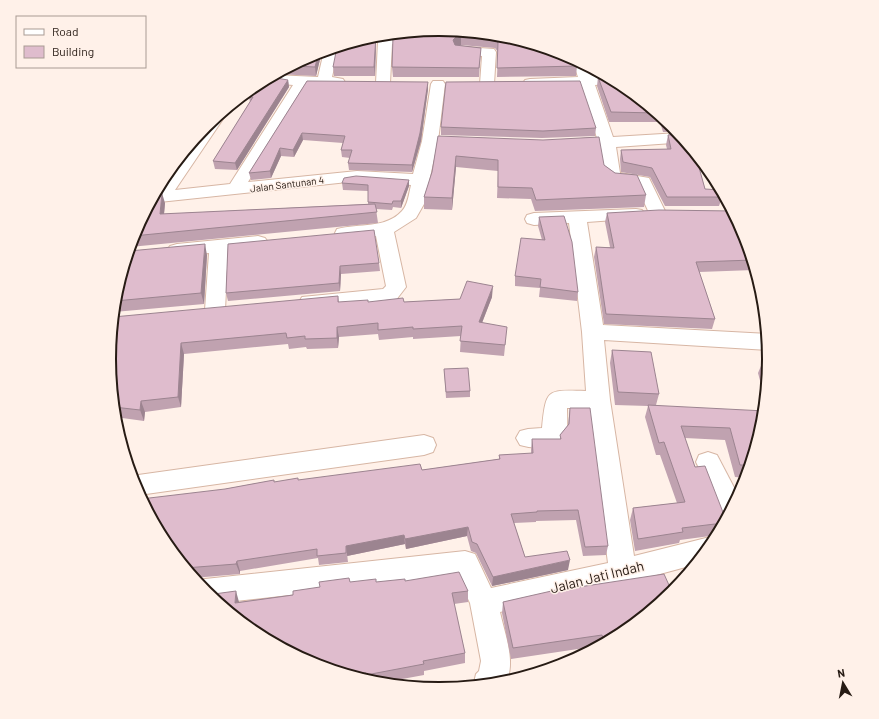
<svg xmlns="http://www.w3.org/2000/svg" width="879" height="719" viewBox="0 0 879 719" font-family="Barlow,sans-serif">
  <style>
    .lines { fill: none; stroke-linecap: round; stroke-linejoin: round }
    .street-casing { stroke: #d7b6a4; stroke-width: 2 }
    .street { fill: #fff; fill-rule: evenodd }
    .wall { fill: #c0a2b0 }
    .shaded-wall { fill: #9c8490 }
    .building { fill: #dfbccd; stroke: #9c8490 }
    .labels { text-anchor: middle; stroke-width: 3; stroke-linejoin: round; paint-order: stroke }
    .far-street-label { font-size: 10px; fill: #271b14; stroke: #fff1e9 }
    .near-street-label { font-size: 14px; fill: #271b14; stroke: #fff1e9 }
    .rim { fill: none; stroke: #271b14; stroke-width: 2 }
  </style>
  <rect width="100%" height="100%" fill="#fff1e9"/>
  <g class="lines">
    <!-- street casing -->
    <g class="street-casing">
      <g id="street">
        <polygon points="387,34 388,36 423,36 428,37 430,40 428,43 423,44 392,44 390,83 388,86 378,86 376,83 378,41 374,36"/>
        <polygon points="451,46 494,49 496,52 494,84 492,87 482,87 480,84 482,56 446,53 444,50 446,47"/>
        <path d="M337,47L338,49L332,77L343,79L345,82L343,85H308L248,182L357,171L413,174L422,141L431,84L433,81H443L445,84L438,141L424,204L416,218L394,232L406,287L396,300L389,302L309,309L302,307L299,302L302,297L383,289L386,286L376,236L344,239L337,237L335,233L337,229C359,223 386,229 402,211C408,205 409,193 411,185L357,181L150,203C168,170 193,136 222,112L225,116L175,190L230,184L293,85L261,82L274,75L318,77L324,51Z"/>
        <path d="M575,59L589,66L592,76H606L620,83L595,85L613,137L679,133L687,142L616,147L620,173L649,178L666,213L663,217L657,218L651,217L636,185C623,184 611,186 603,175L600,147L571,149L565,148L563,144L565,140L597,138L580,86L530,87L525,86L523,83L525,80L530,79L578,77L573,62Z"/>
        <path d="M636,209L642,210L645,214L642,218L587,222L603,325L768,334V350L604,340L610,400L634,556L710,537L716,539L697,564L623,584L500,612C505,635 516,661 506,683L504,684L473,687L476,674L479,671L481,661L470,603L457,576L218,603L206,593L197,582L205,579L465,551L475,554L491,588L608,563L588,408H567C567,416 568,426 566,434C560,451 533,449 520,445L516,438L520,431L528,429L542,428C546,388 547,390 586,391L582,332L569,223L534,225L527,223L525,219L527,215L534,213Z"/>
        <polygon points="258,236 265,238 268,242 265,246 228,251 225,310 222,315 215,317 208,315 205,310 209,253 177,256 170,254 167,250 170,246 177,244"/>
        <polygon points="424,435 433,438 436,445 433,452 424,455 139,495 131,476"/>
        <polygon points="708,452 717,455 739,497 728,518 723,517 696,462 699,455"/>
      </g>
    </g>
    <!-- street -->
    <use href="#street" class="street"/>
  </g>
  <!-- wall -->
  <g class="wall">
    <polygon points="440,29 469,32 387,34"/>
    <polygon points="491,34 577,66 576,76 497,77 498,52 495,48 461,45 457,45 481,48 479,77 393,77 392,67 393,37"/>
    <polygon points="376,41 375,76 334,76 333,67"/>
    <polygon points="322,51 316,76 277,74 313,54"/>
    <polygon points="591,67 604,75 593,74"/>
    <polygon points="598,77 623,85 673,126 678,132 663,132 660,122 609,122 597,86"/>
    <polygon points="288,80 289,87 237,170 215,169 213,161 250,102 249,97"/>
    <polygon points="307,81 428,89 421,141 412,172 349,170 348,163 350,158 342,157 341,150 343,143 303,140 294,157 281,156 271,178 251,180 249,173"/>
    <polygon points="441,127 596,128 595,136 542,138 441,135"/>
    <polygon points="680,134 699,157 696,157 705,189 722,197 719,206 665,206 650,177 621,172 620,159 621,150 667,149 666,145 668,135"/>
    <polygon points="438,136 604,165 646,195 644,207 535,211 531,199 497,198 498,171 456,167 452,210 424,209 424,197 432,172"/>
    <polygon points="409,180 409,186 401,208 393,207 392,210 376,209 378,223 130,247 134,233 165,203 164,214 368,204 368,191 343,190 342,183"/>
    <polygon points="607,213 745,233 759,279 756,279 754,270 699,272 715,319 712,329 604,324 594,257 596,247 610,247 605,222"/>
    <polygon points="539,217 578,292 577,301 539,297 540,288 515,286 515,276 542,240 538,226"/>
    <polygon points="228,244 379,263 380,271 341,274 340,291 228,301 226,293"/>
    <polygon points="207,255 204,304 114,312 114,313 115,295"/>
    <polygon points="338,296 339,302 404,302 460,299 492,297 482,323 506,337 504,356 460,352 461,336 413,339 413,337 379,340 378,334 339,337 338,348 307,349 306,347 289,349 288,344 184,354 181,407 145,412 144,421 115,417 109,359"/>
    <polygon points="612,350 659,394 656,405 764,424 747,478 735,477 725,440 685,438 695,467 726,520 718,536 710,536 680,540 679,543 635,551 630,520 633,508 677,503 660,455 656,455 645,417 648,406 615,405 610,363"/>
    <polygon points="763,361 770,361 766,403 758,373"/>
    <polygon points="444,369 470,391 470,397 446,398"/>
    <polygon points="570,408 608,546 606,555 583,556 576,520 536,521 536,522 514,523 525,557 568,570 492,586 476,553 471,551 467,536 406,549 405,544 347,556 348,562 319,565 318,558 240,571 240,574 193,578 165,543 225,489 274,480 274,482 422,470 499,459 499,455 531,454 531,449 532,439 560,439 560,435 568,425"/>
    <polygon points="405,581 468,591 468,602 454,604 465,653 465,663 424,671 424,675 375,684 313,665 214,594 239,602 293,595 320,587 350,582 376,582"/>
    <polygon points="579,587 623,634 599,647 598,646 511,659 502,613 503,602"/>
  </g>
  <!-- shaded-wall -->
  <g class="shaded-wall">
    <polygon points="376,35 376,41 375,76 374,67"/>
    <polygon points="461,36 461,45 456,46 453,49 453,40 456,37"/>
    <polygon points="322,51 316,76 315,67 319,52"/>
    <polygon points="288,80 289,87 237,170 235,163"/>
    <polygon points="428,82 428,89 421,141 412,172 412,165"/>
    <polygon points="302,133 303,140 294,157 293,150"/>
    <polygon points="280,148 281,156 271,178 270,171"/>
    <polygon points="456,156 456,167 452,210 452,198"/>
    <polygon points="409,180 409,186 401,208 401,201"/>
    <polygon points="162,193 165,203 163,225 160,214"/>
    <polygon points="205,244 207,255 204,304 201,293"/>
    <polygon points="340,266 341,274 340,291 339,283"/>
    <polygon points="493,286 492,297 478,333 479,322"/>
    <polygon points="337,327 339,337 338,348 337,338"/>
    <polygon points="181,343 184,354 181,407 178,397"/>
    <polygon points="141,401 145,412 144,421 140,410"/>
    <polygon points="468,527 467,536 406,549 405,539"/>
    <polygon points="404,535 405,544 347,556 348,562 346,546"/>
    <polygon points="570,560 568,570 492,586 493,577"/>
    <polygon points="237,561 240,571 240,574 236,564"/>
    <polygon points="236,591 239,602 235,603"/>
  </g>
  <!-- building -->
  <g class="building">
    <polygon points="491,34 504,35 566,54 574,59 577,66 497,68 498,43 496,39 461,36 456,37 453,40 455,45 481,48 479,68 392,67 393,37"/>
    <polygon points="376,35 374,67 333,67 337,47"/>
    <polygon points="319,52 315,67 292,66 313,54"/>
    <polygon points="608,76 623,85 657,113 611,112 598,77"/>
    <polygon points="270,77 288,80 235,163 213,161 253,97 249,97 256,85"/>
    <polygon points="307,81 428,82 420,133 412,165 348,163 352,150 341,150 345,136 302,133 293,150 280,148 270,171 249,173"/>
    <polygon points="580,81 596,128 543,131 441,127 446,82"/>
    <polygon points="663,118 669,123 665,123"/>
    <polygon points="680,134 695,153 705,189 721,190 722,197 667,197 652,168 623,162 621,150 671,149 668,135"/>
    <polygon points="438,136 543,140 599,137 604,165 615,173 637,175 646,195 536,200 532,188 498,187 498,160 456,156 452,198 424,197 432,172"/>
    <polygon points="356,176 409,180 401,201 393,201 392,204 368,202 368,185 342,183 344,178"/>
    <polygon points="155,193 162,193 160,214 375,204 377,212 133,236 134,233"/>
    <polygon points="659,210 733,211 745,233 753,260 696,262 715,319 606,314 596,247 614,248 607,213"/>
    <polygon points="564,216 572,242 578,292 540,287 541,279 515,276 521,238 545,240 539,217"/>
    <polygon points="374,230 379,263 340,266 339,283 226,293 228,244"/>
    <polygon points="205,244 201,293 115,301 115,295 129,251"/>
    <polygon points="467,281 493,286 479,322 507,327 505,345 460,341 462,326 413,329 413,327 378,330 378,323 337,327 337,338 305,339 305,336 287,338 286,333 181,343 178,397 141,401 140,410 114,407 109,359 113,317 338,296 338,302 368,300 368,302 403,298 404,302 460,299"/>
    <polygon points="612,350 651,352 659,394 618,392"/>
    <polygon points="763,361 770,361 768,379"/>
    <polygon points="468,368 470,391 446,392 444,369"/>
    <polygon points="648,405 765,411 764,424 751,465 740,465 730,428 681,426 695,467 705,466 726,520 724,525 715,524 682,528 683,532 638,539 633,508 685,502 664,442 659,443"/>
    <polygon points="570,408 590,408 608,546 585,547 578,510 537,511 537,512 511,514 525,557 567,551 570,560 493,577 477,544 472,542 468,527 405,539 404,535 346,546 346,553 317,556 317,549 237,561 236,564 185,568 165,543 141,499 225,489 274,480 274,482 298,478 298,480 420,464 422,470 500,459 499,455 533,453 532,439 561,439 560,435 569,424"/>
    <polygon points="459,572 468,591 452,593 465,653 423,661 424,664 366,675 366,673 350,676 313,665 256,634 205,592 210,591 214,594 236,591 235,603 293,595 293,591 320,587 319,582 349,578 350,582 376,579 376,582 405,579 405,581"/>
    <polygon points="664,574 673,594 623,634 611,641 604,642 602,635 513,648 503,602 578,585 579,587"/>
  </g>
  <g class="labels">
    <!-- far-street labels -->
    <g class="far-street-label">
      <text transform="translate(287 184) rotate(-7)" y="4">Jalan Santunan 4</text>
    </g>
    <!-- near-street labels -->
    <g class="near-street-label">
      <text transform="translate(597 577) rotate(-14)" y="5">Jalan Jati Indah</text>
    </g>
  </g>
  <!-- crop -->
  <path d="M0 0H879V719H0ZM116 359a323 323 0 1 1 646 0a323 323 0 1 1-646 0Z" fill="#fff1e9" fill-rule="evenodd"/>
  <path class="rim" d="M116 359a323 323 0 1 1 646 0a323 323 0 1 1-646 0Z"/>
  <!-- legend -->
  <rect x="16" y="16" width="130" height="52" fill="#fff1e9" stroke="#a99b94"/>
  <rect x="24" y="29" width="20" height="6" fill="#ffffff" stroke="#a99b94"/>
  <text x="52" y="36" font-size="12" fill="#271b14">Road</text>
  <rect x="24" y="46" width="20" height="12" fill="#dfbccd" stroke="#a99b94"/>
  <text x="52" y="56" font-size="12" fill="#271b14">Building</text>
  <!-- north arrow -->
  <g transform="translate(843 683) rotate(350)" stroke="#fff1e9" stroke-width="3" paint-order="stroke">
  <path d="M0-3L7 15L0 10L-7 15Z" fill="#271b14"/>
  <text y="-6" font-size="11" font-weight="bold" text-anchor="middle" fill="#271b14">N</text>
  </g>
</svg>
